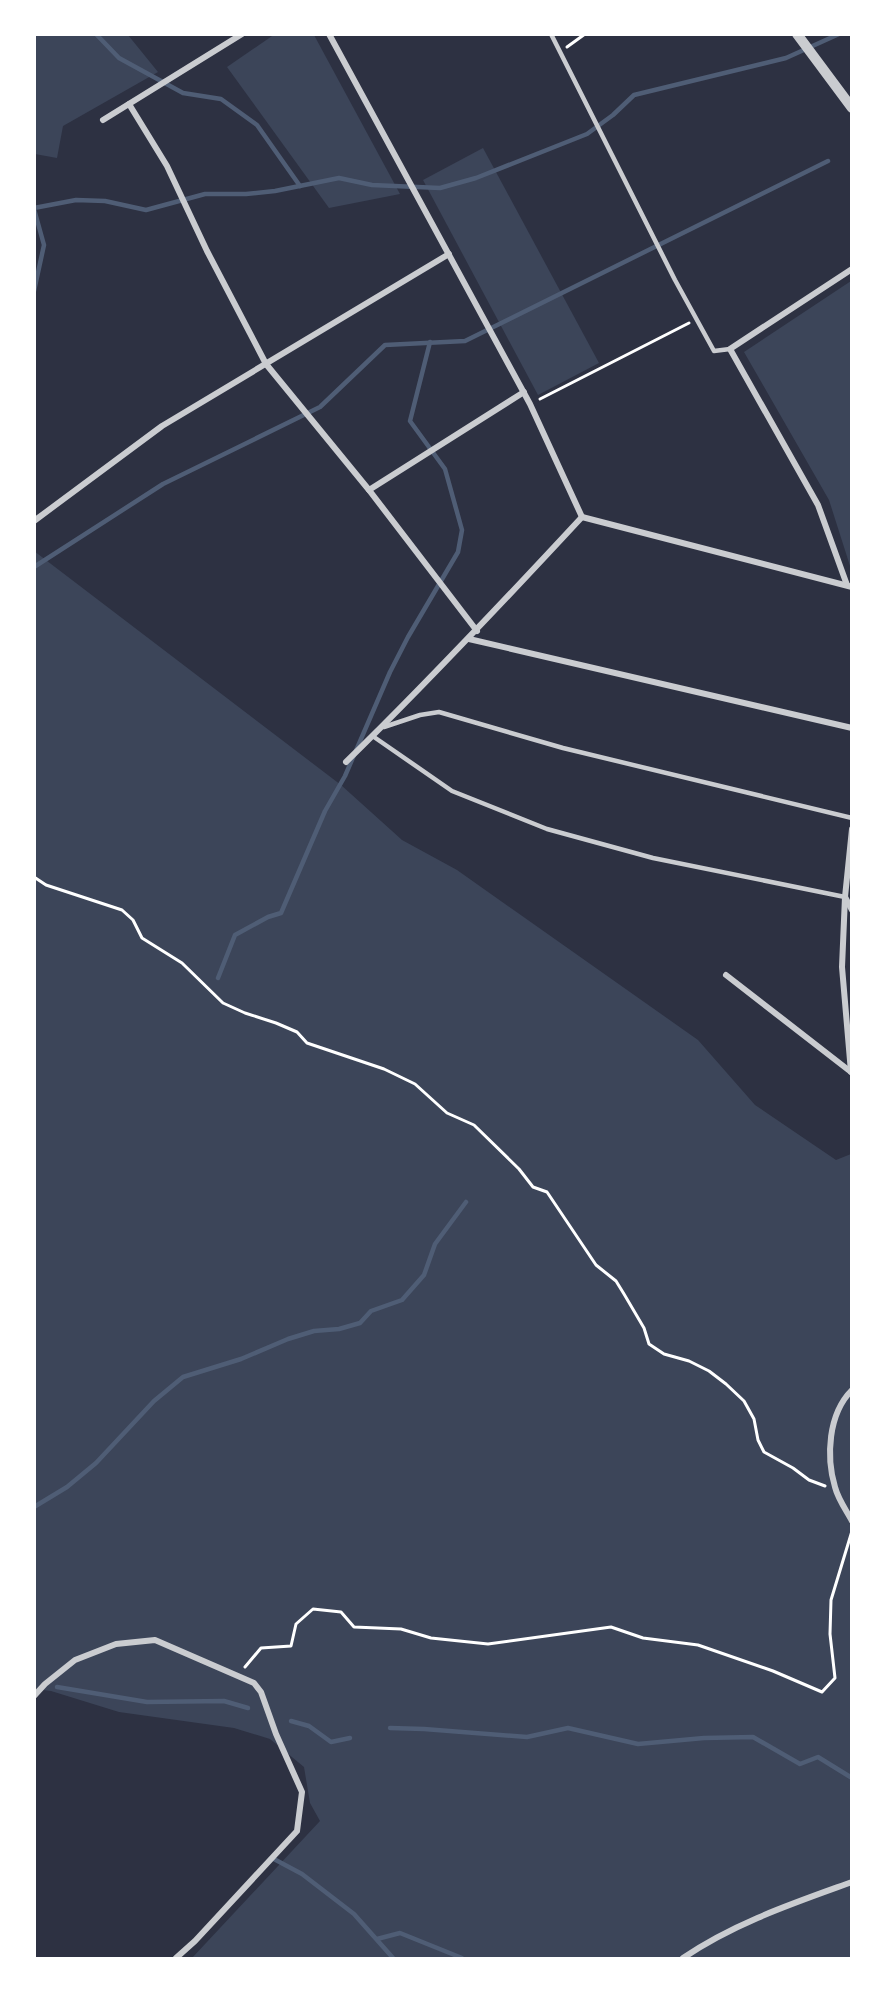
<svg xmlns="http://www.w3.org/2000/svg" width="886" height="1993" viewBox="0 0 886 1993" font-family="Manrope,sans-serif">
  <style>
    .green { fill: #3c4559 }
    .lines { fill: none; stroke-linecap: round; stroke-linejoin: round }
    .stream { stroke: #4f5d75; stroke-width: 4.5 }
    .path { stroke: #fff; stroke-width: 3 }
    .service { stroke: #caccd0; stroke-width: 4.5 }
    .minor { stroke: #caccd0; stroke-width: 6 }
    .tertiary { stroke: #caccd0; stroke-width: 10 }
  </style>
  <rect width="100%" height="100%" fill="#2d3142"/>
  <!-- green -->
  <g class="green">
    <polygon points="275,34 314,35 400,194 329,208 227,67"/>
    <polygon points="34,35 128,35 158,72 63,126 57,158 35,154"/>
    <polygon points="483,148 599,363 538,395 423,180"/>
    <polygon points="851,281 851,569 829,500 744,352"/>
    <polygon points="34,551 341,785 402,840 457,870 698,1040 755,1105 836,1160 851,1154 851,1958 192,1958 320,1821 310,1803 304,1767 270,1739 234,1728 119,1712 51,1691 35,1689"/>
  </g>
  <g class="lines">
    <!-- stream -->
    <g class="stream">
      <polyline points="96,34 119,58 183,93 221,99 257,125 300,186"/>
      <polyline points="34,208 76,200 105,201 146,210 205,194 246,194 275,191 339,178 372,185 440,188 476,178 587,134 613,115 634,95 786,58 839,34"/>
      <polyline points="34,209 44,245 34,291"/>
      <polyline points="34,567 163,484 320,407 385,345 465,341 828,161"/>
      <polyline points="218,978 235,935 268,917 281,913 325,811 345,776 390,672 408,637 458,552 462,530 445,469 410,421 430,342"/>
      <polyline points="34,1507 67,1487 96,1463 154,1401 183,1377 241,1359 288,1339 314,1331 339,1329 360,1323 371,1311 402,1300 424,1275 435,1244 466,1202"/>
      <polyline points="57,1687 147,1702 224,1701 248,1708"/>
      <polyline points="291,1721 309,1726 331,1742 350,1738"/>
      <polyline points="390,1728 424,1729 527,1737 568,1728 638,1744 704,1738 753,1737 800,1764 818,1757 852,1778"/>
      <polyline points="272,1858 302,1874 354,1914 393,1958"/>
      <polyline points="377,1939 400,1933 462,1958"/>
    </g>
    <!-- path -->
    <g class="path">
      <polyline points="567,47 585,34"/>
      <polyline points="540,399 689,323"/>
      <polyline points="34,877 46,885 122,910 133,920 142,938 182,963 223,1003 245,1013 276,1023 297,1032 307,1043 384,1069 415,1084 447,1113 474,1125 519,1169 533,1187 547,1192 596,1265 616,1281 624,1294 644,1328 649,1344 664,1354 689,1361 709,1371 726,1384 744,1401 754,1419 758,1440 764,1452 793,1468 809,1480 825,1486"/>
      <polyline points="245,1667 261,1648 291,1646 296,1624 313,1609 341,1612 354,1627 401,1629 431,1638 488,1644 611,1627 643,1638 698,1645 773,1671 822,1692 835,1678 830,1634 831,1600 852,1531"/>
    </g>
    <!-- service -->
    <g class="service">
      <polyline points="551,34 675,280 714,351 730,349"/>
      <polyline points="384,727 420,715 439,712 563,748 852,818"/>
      <polyline points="374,737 452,791 547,829 653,858 845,897"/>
    </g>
    <!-- minor -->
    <g class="minor">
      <polyline points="329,34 530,404 582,517"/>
      <polyline points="129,104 167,166 207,251 266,364 369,490 477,631"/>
      <polyline points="103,120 242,34"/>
      <polyline points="369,490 524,392"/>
      <polyline points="582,517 852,587"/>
      <polyline points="34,521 162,426 449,254"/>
      <polyline points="847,585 818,505 730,349 852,269"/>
      <polyline points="469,639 852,728"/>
      <path d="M346,762C427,683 505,600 582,517"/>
      <polyline points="845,897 852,910"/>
      <polyline points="726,975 851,1072"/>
      <polyline points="851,1072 842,967 845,897 852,829"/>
      <path d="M852,1390C828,1414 826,1457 835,1487C838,1499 846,1510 852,1521"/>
      <polyline points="34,1696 45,1684 75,1660 116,1644 155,1640 254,1683 261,1692 276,1734 302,1792 297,1831 195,1941 176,1958"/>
      <path d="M683,1958C734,1923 794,1903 852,1882"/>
    </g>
    <!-- tertiary -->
    <polyline class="tertiary" points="797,34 852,108"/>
  </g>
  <!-- border -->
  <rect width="886" height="1993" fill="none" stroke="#ffffff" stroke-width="72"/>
</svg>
